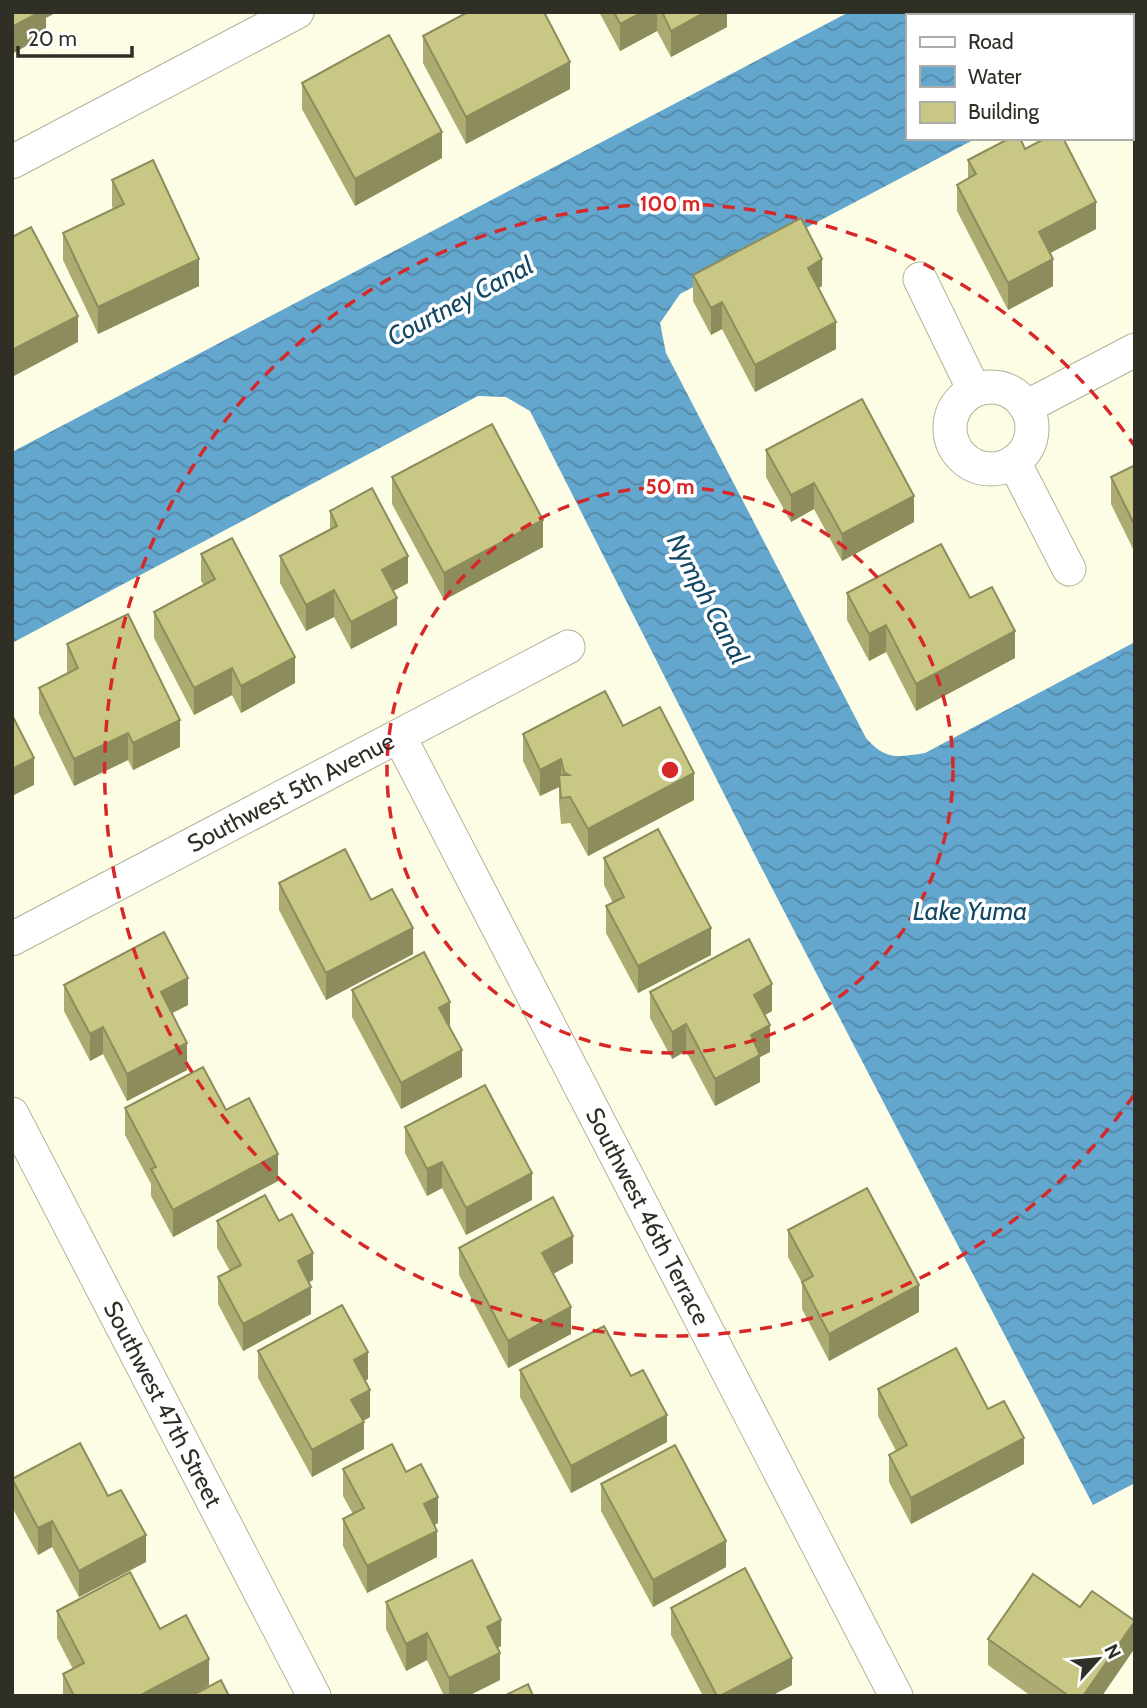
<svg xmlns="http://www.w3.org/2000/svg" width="1147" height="1708" viewBox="0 0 1147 1708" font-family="Cabin,sans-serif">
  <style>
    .water { fill: url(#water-waves) }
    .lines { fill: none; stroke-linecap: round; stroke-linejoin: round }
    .minor-casing { stroke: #b2b29c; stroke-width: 35 }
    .minor { stroke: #fff; stroke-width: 33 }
    .wall { fill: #acac72 }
    .shaded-wall { fill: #8c8c5c }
    .building { fill: #c8c884; stroke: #8c8c5c; stroke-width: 2 }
    .ring { fill: none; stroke: #d62828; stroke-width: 3.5; stroke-dasharray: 12 9 }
    .labels { text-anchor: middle; stroke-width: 7; stroke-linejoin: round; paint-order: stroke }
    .street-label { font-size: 24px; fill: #2f2f26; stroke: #fff }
    .water-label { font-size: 26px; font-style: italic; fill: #134964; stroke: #fff }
    .centre { fill: #d62828; stroke: #fff; stroke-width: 3.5 }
    .ring-label { font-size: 21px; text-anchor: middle; font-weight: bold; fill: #d62828; stroke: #fff; stroke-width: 7; stroke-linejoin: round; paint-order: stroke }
  </style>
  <defs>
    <pattern id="water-waves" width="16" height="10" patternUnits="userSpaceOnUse" patternTransform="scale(1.75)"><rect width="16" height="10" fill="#64a7ce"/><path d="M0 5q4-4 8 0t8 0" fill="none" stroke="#5388a7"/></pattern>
  </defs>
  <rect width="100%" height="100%" fill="#fcfde4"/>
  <!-- water -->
  <path class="water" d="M849,12H1135V55L1131,57V16H907V138H977L680,294L660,323L666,353L866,738C886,761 898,757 925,753L1135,642V1483L1093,1505L760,865L530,411L506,397L478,396L12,643V452Z"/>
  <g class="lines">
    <!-- minor casing -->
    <g class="minor-casing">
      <g id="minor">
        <polyline points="12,162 297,12"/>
        <polyline points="920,279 974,390"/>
        <circle cx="991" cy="428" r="41"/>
        <polyline points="1026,407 1135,350"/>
        <polyline points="1014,462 1069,569"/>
        <path id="s1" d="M399,736L896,1696"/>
        <path id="s2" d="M12,939L568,647"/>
        <path id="s3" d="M12,1114L314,1696"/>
      </g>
    </g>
    <!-- minor -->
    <use href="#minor" class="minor"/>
  </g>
  <!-- wall -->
  <g class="wall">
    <polygon points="599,12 727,12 727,27 671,57 657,31 620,51"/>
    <polygon points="423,36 570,89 466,144 423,63"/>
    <polygon points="1135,80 1135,132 1131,125 1131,82"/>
    <polygon points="302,83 442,158 355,206 302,109"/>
    <polygon points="1025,149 1096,229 1050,253 1053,286 1008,310 957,211 957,185 968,178 968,160"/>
    <polygon points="112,180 199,286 98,334 63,260 63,233 113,209 112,206"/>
    <polygon points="693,275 822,286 819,288 836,349 755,392 722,329 711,335 693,301"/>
    <polygon points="766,450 914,522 842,561 814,509 791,522 766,477"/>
    <polygon points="1135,465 1135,553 1111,504 1111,477"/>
    <polygon points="392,477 543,547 444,600 392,504"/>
    <polygon points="330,511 408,583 393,591 397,625 351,649 334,617 306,631 280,583 280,556 330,530"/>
    <polygon points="201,554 295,683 241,713 232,695 194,715 154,638 154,612 204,585 201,581"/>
    <polygon points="847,593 970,598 1015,658 916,711 886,652 869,661 847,620"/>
    <polygon points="67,644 180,747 133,770 128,760 74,786 39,714 39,688 68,673 67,671"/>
    <polygon points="623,726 694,800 588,856 570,823 561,824 559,802 559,787 540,796 523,761 523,734"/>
    <polygon points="604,858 711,955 638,993 606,933 606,906 613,903 604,885"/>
    <polygon points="279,883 371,900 413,954 326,1000 279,910"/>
    <polygon points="64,985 188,1005 171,1013 187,1070 127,1101 103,1054 90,1061 64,1011"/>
    <polygon points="352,990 450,1027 462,1077 401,1109 352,1017"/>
    <polygon points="650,992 772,1011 765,1015 770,1052 760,1057 760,1082 715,1106 686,1051 672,1059 650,1018"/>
    <polygon points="125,1108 226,1110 278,1181 173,1237 151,1196 151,1184 125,1135"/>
    <polygon points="405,1127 532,1200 466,1235 442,1188 427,1196 405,1153"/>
    <polygon points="217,1221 279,1221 313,1280 309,1282 311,1314 243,1351 218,1304 218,1277 230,1271 217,1248"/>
    <polygon points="788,1230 919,1312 829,1361 802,1309 802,1283 788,1257"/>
    <polygon points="459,1248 573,1263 553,1274 571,1334 508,1368 459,1275"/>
    <polygon points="258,1351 368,1379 365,1381 370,1417 363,1421 364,1449 312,1477 258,1378"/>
    <polygon points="520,1370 667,1442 571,1493 520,1397"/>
    <polygon points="878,1389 988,1409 1024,1464 911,1524 889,1482 889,1455 896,1451 878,1416"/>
    <polygon points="343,1469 406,1472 438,1523 434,1525 437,1557 367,1593 343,1546 343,1519 353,1514 343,1496"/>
    <polygon points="12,1479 108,1496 146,1562 79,1597 52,1547 38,1555 12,1507"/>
    <polygon points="601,1484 726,1567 653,1607 601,1511"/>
    <polygon points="1133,1528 1135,1528 1135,1558 1133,1555"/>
    <polygon points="386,1602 501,1646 498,1648 500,1680 468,1696 444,1696 427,1660 406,1671 386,1629"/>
    <polygon points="1080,1607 1102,1696 1031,1696 988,1665 988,1639"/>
    <polygon points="671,1608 792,1685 771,1696 703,1696 671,1635"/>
    <polygon points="57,1611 160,1629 209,1685 190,1696 63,1696 63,1674 73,1669 57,1638"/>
  </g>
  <!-- shaded-wall -->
  <g class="shaded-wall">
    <polygon points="40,12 57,12 46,18 46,35 12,54 12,27"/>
    <polygon points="643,12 657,12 657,31 620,51 620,24"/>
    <polygon points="705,12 727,12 727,27 671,57 671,31"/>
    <polygon points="570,62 570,89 466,144 466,117"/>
    <polygon points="442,132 442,158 355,206 355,179"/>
    <polygon points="1096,202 1096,229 1039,259 1039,232"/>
    <polygon points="199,259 199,286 98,334 98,307"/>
    <polygon points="822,259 822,286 808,294 808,268"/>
    <polygon points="1053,259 1053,286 1008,310 1008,283"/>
    <polygon points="722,302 722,329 711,335 711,308"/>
    <polygon points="78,316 78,342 12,377 12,350"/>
    <polygon points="836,322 836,349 755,392 755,365"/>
    <polygon points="814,483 814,509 791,522 791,495"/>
    <polygon points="914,496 914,522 842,561 842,534"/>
    <polygon points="543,520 543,547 444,600 444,573"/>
    <polygon points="408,556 408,583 382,597 382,570"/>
    <polygon points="334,590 334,617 306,631 306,605"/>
    <polygon points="397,598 397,625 351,649 351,622"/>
    <polygon points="886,625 886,652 869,661 869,634"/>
    <polygon points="1015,631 1015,658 916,711 916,684"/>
    <polygon points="295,657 295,683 241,713 241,686"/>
    <polygon points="232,668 232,695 194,715 194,688"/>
    <polygon points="180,720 180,747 133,770 133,743"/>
    <polygon points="128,733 128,760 74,786 74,759"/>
    <polygon points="34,758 34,785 12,796 12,769"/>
    <polygon points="561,759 561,786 559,775 559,787 540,796 540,770"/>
    <polygon points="694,773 694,800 588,856 588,829"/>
    <polygon points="413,928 413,954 326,1000 326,973"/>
    <polygon points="711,928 711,955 638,993 638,966"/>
    <polygon points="188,978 188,1005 161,1019 161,992"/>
    <polygon points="772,984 772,1011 754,1021 754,995"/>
    <polygon points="450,1002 450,1029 439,1008"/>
    <polygon points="686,1024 686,1051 672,1059 672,1032"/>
    <polygon points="770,1025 770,1052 760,1057 760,1082 715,1106 715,1079 751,1035"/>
    <polygon points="103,1027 103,1054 90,1061 90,1034"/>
    <polygon points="187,1043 187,1070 127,1101 127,1074"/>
    <polygon points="462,1050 462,1077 401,1109 401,1083"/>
    <polygon points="278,1154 278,1181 173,1237 173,1210"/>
    <polygon points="442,1162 442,1188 427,1196 427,1169"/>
    <polygon points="532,1173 532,1200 466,1235 466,1208"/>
    <polygon points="573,1236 573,1263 542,1280 542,1253"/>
    <polygon points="313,1253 313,1280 298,1288 298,1261"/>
    <polygon points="919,1285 919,1312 829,1361 829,1334"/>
    <polygon points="12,1286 13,1286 12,1313"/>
    <polygon points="311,1287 311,1314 243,1351 243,1324"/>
    <polygon points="571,1307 571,1334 508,1368 508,1341"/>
    <polygon points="368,1352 368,1379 354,1387 354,1360"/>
    <polygon points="370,1390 370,1417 351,1427 351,1400"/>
    <polygon points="667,1415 667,1442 571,1493 571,1466"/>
    <polygon points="364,1422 364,1449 312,1477 312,1450"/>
    <polygon points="1024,1438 1024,1464 911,1524 911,1498"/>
    <polygon points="438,1497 438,1523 424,1531 424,1504"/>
    <polygon points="52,1521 52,1547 38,1555 38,1528"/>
    <polygon points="437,1531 437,1557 367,1593 367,1566"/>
    <polygon points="146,1535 146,1562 79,1597 79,1571"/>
    <polygon points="726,1541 726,1567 653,1607 653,1580"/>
    <polygon points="501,1620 501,1646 487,1653 487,1627"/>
    <polygon points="1135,1621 1135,1648 1102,1696 1083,1696"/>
    <polygon points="427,1633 427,1660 406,1671 406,1644"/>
    <polygon points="500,1653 500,1680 468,1696 449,1696 449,1678"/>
    <polygon points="792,1658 792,1685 771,1696 720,1696"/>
    <polygon points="209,1659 209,1685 190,1696 139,1696"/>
  </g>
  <!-- building -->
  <g class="building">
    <polygon points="12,12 40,12 12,27"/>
    <polygon points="468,12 544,12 570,62 466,117 423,36"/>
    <polygon points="614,12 643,12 620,24"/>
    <polygon points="662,12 705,12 671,31"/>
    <polygon points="389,35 442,132 355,179 302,83"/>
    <polygon points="1135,80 1135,105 1131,98 1131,82"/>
    <polygon points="1010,138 1020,138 1025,149 1046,138 1063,138 1096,202 1039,232 1053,259 1008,283 957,185 976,174 968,160"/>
    <polygon points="153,160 199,259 98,307 63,233 124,204 112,180"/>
    <polygon points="801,218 822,259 808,268 836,322 755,365 722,302 711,308 693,275"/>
    <polygon points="31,227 78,316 12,350 12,237"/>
    <polygon points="862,399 914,496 842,534 814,483 791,495 766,450"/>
    <polygon points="492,424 543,520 444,573 392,477"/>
    <polygon points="1135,465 1135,526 1111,477"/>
    <polygon points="372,488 408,556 382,570 397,598 351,622 334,590 306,605 280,556 337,526 330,511"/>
    <polygon points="232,538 295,657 241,686 232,668 194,688 154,612 215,579 201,554"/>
    <polygon points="941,544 970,598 992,587 1015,631 916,684 886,625 869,634 847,593"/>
    <polygon points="128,614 180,720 133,743 128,733 74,759 39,688 78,668 67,644"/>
    <polygon points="605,691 623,726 660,707 694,773 588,829 570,797 561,798 559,775 569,775 564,772 561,759 540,770 523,734"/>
    <polygon points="12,715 34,758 12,769"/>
    <polygon points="658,829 711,928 638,966 606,906 624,897 604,858"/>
    <polygon points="345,849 371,900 392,889 413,928 326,973 279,883"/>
    <polygon points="164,932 188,978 161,992 187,1043 127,1074 103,1027 90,1034 64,985"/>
    <polygon points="749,939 772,984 754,995 770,1025 751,1035 760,1055 715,1079 686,1024 672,1032 650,992"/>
    <polygon points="424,952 450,1002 439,1008 462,1050 401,1083 352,990"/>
    <polygon points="203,1067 226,1110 249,1098 278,1154 173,1210 151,1169 156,1167 125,1108"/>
    <polygon points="485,1085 532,1173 466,1208 442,1162 427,1169 405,1127"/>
    <polygon points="867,1188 919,1285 829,1334 802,1282 813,1276 788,1230"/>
    <polygon points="265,1195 279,1221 292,1214 313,1253 298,1261 311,1287 243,1324 218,1277 241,1265 217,1221"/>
    <polygon points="553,1197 573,1236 542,1253 571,1307 508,1341 459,1248"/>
    <polygon points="342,1305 368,1352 354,1360 370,1390 351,1400 364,1422 312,1450 258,1351"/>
    <polygon points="604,1326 631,1376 643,1370 667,1415 571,1466 520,1370"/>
    <polygon points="956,1348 988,1409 1004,1401 1024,1438 911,1498 889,1455 907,1445 878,1389"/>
    <polygon points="80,1443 108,1496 121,1490 146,1535 79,1571 52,1521 38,1528 12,1479"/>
    <polygon points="392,1444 406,1472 421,1464 438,1497 424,1504 437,1531 367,1566 343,1519 364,1508 343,1469"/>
    <polygon points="675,1445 726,1541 653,1580 601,1484"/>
    <polygon points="472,1560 501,1620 487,1627 500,1653 449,1678 427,1633 406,1644 386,1602"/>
    <polygon points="745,1568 792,1658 720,1696 717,1696 671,1608"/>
    <polygon points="130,1572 160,1629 186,1615 209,1659 139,1696 74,1696 63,1674 84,1663 57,1611"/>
    <polygon points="1033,1574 1080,1607 1092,1591 1135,1621 1083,1696 1069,1696 988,1639"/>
    <polygon points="221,1680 229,1696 191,1696"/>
    <polygon points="528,1684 533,1696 504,1696"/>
  </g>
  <!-- distance rings -->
  <g class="ring">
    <circle cx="670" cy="770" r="283"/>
    <path d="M1134 1095A566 566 0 1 1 1134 445"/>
  </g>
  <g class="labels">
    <!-- street labels -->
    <g class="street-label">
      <text dy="8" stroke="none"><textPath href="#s2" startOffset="315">Southwest 5th Avenue</textPath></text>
      <text dy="8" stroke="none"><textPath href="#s1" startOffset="541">Southwest 46th Terrace</textPath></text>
      <text dy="8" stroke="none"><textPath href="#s3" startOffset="327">Southwest 47th Street</textPath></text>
    </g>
    <!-- water labels -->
    <g class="water-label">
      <text transform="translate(460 301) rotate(-28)" y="9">Courtney Canal</text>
      <text transform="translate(708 599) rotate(62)" y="9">Nymph Canal</text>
      <text x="970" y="920">Lake Yuma</text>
    </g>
  </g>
  <circle cx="670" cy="770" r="10" class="centre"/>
  <g class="ring-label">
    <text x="670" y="211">100 m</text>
    <text x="670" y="494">50 m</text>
  </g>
  <!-- border -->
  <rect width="1147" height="1708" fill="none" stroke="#2f2f26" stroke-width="28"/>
  <!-- legend -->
  <rect x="906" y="14" width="228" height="126" fill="#ffffff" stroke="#acaca8" stroke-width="2"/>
  <rect x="920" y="37" width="35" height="10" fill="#ffffff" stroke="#acaca8" stroke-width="2"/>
  <text x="968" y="49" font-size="21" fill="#2f2f26">Road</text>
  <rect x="920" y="66" width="35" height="21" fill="url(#water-waves)" stroke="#acaca8" stroke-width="2"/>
  <text x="968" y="84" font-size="21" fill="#2f2f26">Water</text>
  <rect x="920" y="102" width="35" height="21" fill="#c8c884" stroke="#acaca8" stroke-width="2"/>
  <text x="968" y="119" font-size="21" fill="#2f2f26">Building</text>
  <!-- north arrow -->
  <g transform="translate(1098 1659) rotate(63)" stroke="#ffffff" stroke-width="5" paint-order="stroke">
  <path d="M0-5L12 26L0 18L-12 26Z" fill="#2f2f26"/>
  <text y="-10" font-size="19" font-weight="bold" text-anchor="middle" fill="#2f2f26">N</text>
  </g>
  <!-- scale -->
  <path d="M18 46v10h114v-10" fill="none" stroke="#2f2f26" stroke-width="3.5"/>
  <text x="28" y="46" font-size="21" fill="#2f2f26" stroke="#ffffff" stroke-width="5" paint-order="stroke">20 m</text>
</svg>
